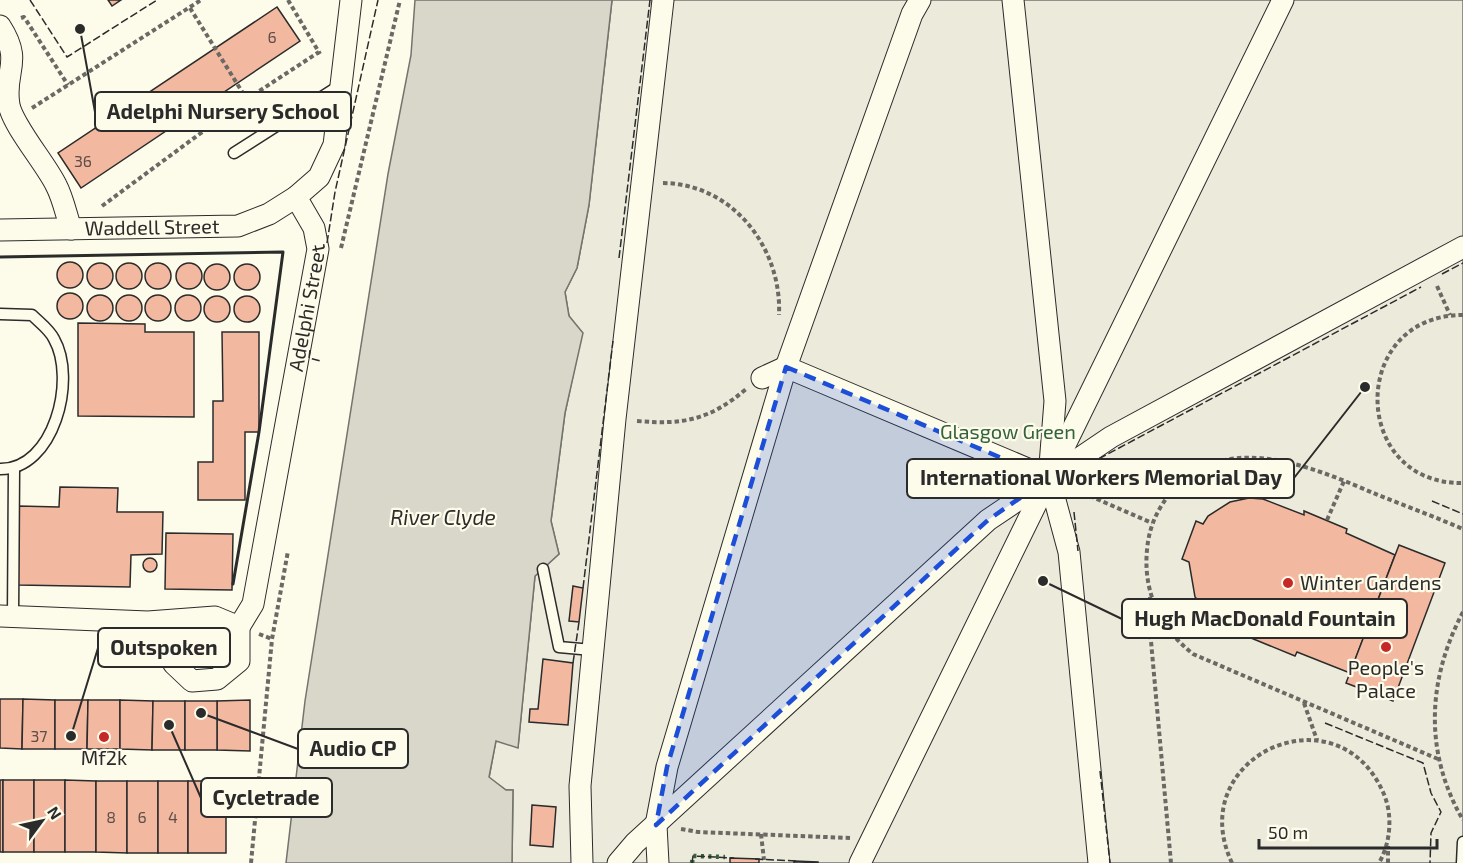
<svg xmlns="http://www.w3.org/2000/svg" width="1463" height="863" viewBox="0 0 1463 863" font-family="'Exo 2',sans-serif">
  <style>
    .green { fill: #ecebdb; stroke: #74746e; stroke-width: 1.5 }
    .water { fill: #d8d7c9; stroke: #74746e; stroke-width: 1.5 }
    .building { fill: #f2b8a0; stroke: #2b2b2b; stroke-width: 1.5 }
    .lines { fill: none; stroke-linecap: round; stroke-linejoin: round }
    .lane-casing { stroke: #2b2b2b; stroke-width: 13 }
    .street-casing { stroke: #2b2b2b; stroke-width: 23 }
    .path { stroke: #6a6964; stroke-width: 4; stroke-dasharray: 4.5 3; stroke-linecap: butt }
    .lane { stroke: #fdfbea; stroke-width: 10 }
    .street { stroke: #fdfbea; stroke-width: 21 }
    .hedge { stroke: #34623c; stroke-width: 4.5; stroke-dasharray: 3 4.5; stroke-linecap: butt }
    .fence { stroke: #2b2b2b; stroke-width: 1.5; stroke-dasharray: 8 3; stroke-linecap: butt }
    .wall { stroke: #2b2b2b; stroke-width: 3 }
    .marked { fill: #1d4ed8; fill-opacity: 0.2; stroke: #1d4ed8; stroke-width: 4.5; stroke-dasharray: 12 8; stroke-linejoin: round }
    .poi-dot { fill: #c62828; stroke: #fdfbea; stroke-width: 2 }
    .labels { text-anchor: middle; stroke-width: 4.5; stroke-linejoin: round; paint-order: stroke }
    .number-label { font-size: 16px; fill: #5d4e48 }
    .street-label { font-size: 20px; fill: #2b2b2b; stroke: #fdfbea }
    .park-label { font-size: 20px; fill: #34623c; stroke: #fdfbea }
    .poi-label { font-size: 20px; fill: #2b2b2b; stroke: #fdfbea }
    .water-label { font-size: 21px; font-style: italic; fill: #2b2b2b; stroke: #fdfbea }
    .leader { fill: none; stroke: #2b2b2b; stroke-width: 2 }
    .callout-dot { fill: #2b2b2b; stroke: #fdfbea; stroke-width: 2 }
    .callout { fill: #fdfbea; stroke: #2b2b2b; stroke-width: 2 }
    .callout-label { font-size: 21px; text-anchor: middle; font-weight: bold; fill: #2b2b2b }
  </style>
  <rect width="100%" height="100%" fill="#fdfbea"/>
  <!-- green -->
  <polygon class="green" points="612,0 1463,0 1463,863 512,863 513,790 506,790 489,778 496,740 518,747 535,576 559,554 551,521 565,413 582,333 569,316 565,292 577,268 589,205"/>
  <!-- water -->
  <polygon class="water" points="415,0 612,0 589,205 577,268 565,292 569,316 583,333 565,413 551,521 559,554 535,576 518,748 496,741 489,777 506,790 513,790 512,863 286,863 305,701 388,174 411,55"/>
  <!-- building -->
  <g class="building">
    <polygon points="108,0 121,0 112,6"/>
    <polygon points="277,7 300,41 81,188 58,153"/>
    <circle cx="70" cy="275" r="13"/>
    <circle cx="129" cy="276" r="13"/>
    <circle cx="100" cy="276" r="13"/>
    <circle cx="189" cy="276" r="13"/>
    <circle cx="158" cy="276" r="13"/>
    <circle cx="247" cy="277" r="13"/>
    <circle cx="217" cy="277" r="13"/>
    <circle cx="70" cy="306" r="13"/>
    <circle cx="188" cy="308" r="13"/>
    <circle cx="100" cy="308" r="13"/>
    <circle cx="129" cy="308" r="13"/>
    <circle cx="158" cy="308" r="13"/>
    <circle cx="247" cy="309" r="13"/>
    <circle cx="217" cy="309" r="13"/>
    <polygon points="78,323 145,324 145,332 194,332 194,417 78,416"/>
    <polygon points="222,332 259,332 259,432 245,432 245,500 198,500 198,462 213,462 213,401 223,401"/>
    <polygon points="60,487 118,488 117,512 163,512 162,554 131,555 130,587 18,585 19,506 59,507"/>
    <polygon points="1249,498 1263,499 1304,515 1304,511 1347,529 1346,533 1395,555 1350,673 1297,652 1295,656 1251,638 1252,634 1225,623 1209,613 1195,597 1189,562 1182,559 1196,521 1203,524 1208,516 1230,502"/>
    <polygon points="166,533 233,534 232,590 165,589"/>
    <polygon points="1399,545 1445,563 1393,701 1346,683"/>
    <circle cx="150" cy="565" r="7"/>
    <polygon points="573,586 583,588 579,622 569,621"/>
    <polygon points="543,659 573,663 568,725 529,722 530,709 538,709"/>
    <polygon points="0,699 23,699 22,749 0,748"/>
    <polygon points="23,699 55,700 55,749 22,749"/>
    <polygon points="55,700 88,700 87,749 55,749"/>
    <polygon points="88,700 120,700 120,749 87,749"/>
    <polygon points="120,700 153,701 152,750 120,749"/>
    <polygon points="250,700 250,751 217,750 217,701"/>
    <polygon points="153,701 185,701 185,750 152,750"/>
    <rect x="185" y="701" width="32" height="49"/>
    <rect x="0" y="780" width="3" height="72"/>
    <rect x="3" y="780" width="31" height="72"/>
    <rect x="34" y="780" width="31" height="72"/>
    <polygon points="65,780 96,781 96,852 65,852"/>
    <polygon points="96,781 127,781 127,853 96,852"/>
    <rect x="127" y="781" width="31" height="72"/>
    <rect x="158" y="781" width="30" height="72"/>
    <rect x="188" y="781" width="38" height="72"/>
    <polygon points="532,805 556,807 553,847 530,845"/>
    <polygon points="730,858 759,859 759,863 730,863"/>
    <polygon points="794,861 818,862 818,863 794,863"/>
  </g>
  <g class="lines">
    <!-- lane casing -->
    <g class="lane-casing">
      <g id="lane">
        <polyline points="234,153 339,86"/>
        <path d="M0,314L32,315C39,322 50,330 54,339C77,379 54,470 0,469"/>
        <polyline points="543,569 559,647 592,650"/>
        <polyline points="13,617 14,469"/>
        <polyline points="1462,863 1463,842"/>
      </g>
    </g>
    <!-- street casing -->
    <g class="street-casing">
      <g id="street">
        <polyline points="1013,0 1055,401 1049,478 1069,552 1099,863"/>
        <path d="M0,26C24,63 3,71 9,105C13,126 46,164 56,185C63,198 66,214 71,229"/>
        <path id="s1" d="M0,230L238,226L269,214L296,197"/>
        <polyline points="762,378 786,367 1049,478"/>
        <polyline points="0,616 148,622 215,617 239,627 239,661 217,679 192,681 174,664 148,622"/>
        <path id="s2" d="M239,627L253,604L318,249L314,228L296,197L319,177L334,145L351,0"/>
        <polyline points="582,863 580,786 615,419 663,0"/>
        <polyline points="618,863 635,843 988,520 1111,437 1463,247"/>
        <polyline points="658,863 656,825 667,767 786,367 912,14 920,0"/>
        <polyline points="860,863 1283,0"/>
      </g>
    </g>
    <!-- path -->
    <g class="path">
      <polyline points="288,0 320,54"/>
      <polyline points="190,8 259,119"/>
      <polyline points="21,18 24,17 68,85"/>
      <polyline points="32,108 201,0"/>
      <path d="M663,183C733,184 782,248 779,315"/>
      <polyline points="102,206 247,99 319,52"/>
      <polyline points="341,248 400,0"/>
      <polyline points="1437,286 1450,315"/>
      <path d="M1463,315C1348,315 1350,485 1463,483"/>
      <path d="M637,421C683,425 710,420 746,389"/>
      <polyline points="1076,490 1152,523"/>
      <polyline points="1327,520 1344,481"/>
      <polyline points="1150,597 1150,630 1171,863"/>
      <path d="M1463,612C1427,680 1424,753 1463,820"/>
      <polyline points="259,634 272,639"/>
      <polyline points="1304,703 1317,740"/>
      <path d="M1438,759L1193,654C1160,628 1143,592 1147,550C1149,526 1158,507 1174,489C1229,429 1317,469 1378,495C1406,506 1435,517 1463,529"/>
      <polyline points="681,829 698,832 850,838"/>
      <polyline points="761,834 764,860"/>
      <polyline points="251,863 272,639 288,551"/>
      <path d="M1232,863C1182,757 1336,687 1383,792C1393,814 1391,842 1379,863"/>
      <polyline points="1388,863 1388,846"/>
    </g>
    <!-- lane -->
    <use href="#lane" class="lane"/>
    <!-- street -->
    <use href="#street" class="street"/>
    <!-- hedge -->
    <polyline class="hedge" points="692,863 693,856 725,857"/>
    <!-- fence -->
    <g class="fence">
      <polyline points="30,0 67,57 157,0"/>
      <polyline points="327,243 335,192 378,0"/>
      <polyline points="619,258 650,0"/>
      <polyline points="1442,274 1463,263"/>
      <polyline points="310,350 309,358 321,361"/>
      <polyline points="1089,464 1421,287"/>
      <polyline points="1432,501 1463,514"/>
      <polyline points="1074,512 1078,551"/>
      <polyline points="583,588 613,341"/>
      <polyline points="573,663 579,622"/>
      <polyline points="1325,723 1423,763 1431,793 1441,812 1431,833 1430,863"/>
      <polyline points="1100,771 1110,863"/>
      <polyline points="755,859 797,861"/>
      <polyline points="692,863 693,856 734,858"/>
    </g>
    <!-- wall -->
    <polyline class="wall" points="0,257 283,252 259,432 233,584"/>
  </g>
  <!-- marked area -->
  <path class="marked" d="M786,367L1049,478L988,520L656,825L667,767Z"/>
  <!-- markers -->
  <g class="poi-dot">
    <circle cx="1288" cy="583" r="6"/>
    <circle cx="1386" cy="647" r="6"/>
    <circle cx="104" cy="737" r="6"/>
  </g>
  <g class="labels">
    <!-- number labels -->
    <g class="number-label">
      <text x="272" y="43">6</text>
      <text x="83" y="167">36</text>
      <text x="39" y="742">37</text>
      <text x="111" y="823">8</text>
      <text x="142" y="823">6</text>
      <text x="173" y="823">4</text>
    </g>
    <!-- street labels -->
    <g class="street-label">
      <text dy="7" stroke="none"><textPath href="#s1" startOffset="152">Waddell Street</textPath></text>
      <text dy="7" stroke="none"><textPath href="#s2" startOffset="328">Adelphi Street</textPath></text>
    </g>
    <!-- park labels -->
    <g class="park-label">
      <text x="1008" y="439">Glasgow Green</text>
    </g>
    <!-- poi labels -->
    <g class="poi-label">
      <text x="1300" y="590" text-anchor="start">Winter Gardens</text>
      <text x="1386" y="675">People's<tspan x="1386" dy="23">Palace</tspan></text>
      <text x="104" y="765">Mf2k</text>
    </g>
    <!-- water labels -->
    <g class="water-label">
      <text x="443" y="525">River Clyde</text>
    </g>
  </g>
  <!-- callouts -->
  <path class="leader" d="M80 29L95 112M1365 387L1294 478M1043 581L1122 619M71 736L98 648M201 713L298 749M169 725L201 798"/>
  <g class="callout-dot">
    <circle cx="80" cy="29" r="6"/>
    <circle cx="1365" cy="387" r="6"/>
    <circle cx="1043" cy="581" r="6"/>
    <circle cx="71" cy="736" r="6"/>
    <circle cx="201" cy="713" r="6"/>
    <circle cx="169" cy="725" r="6"/>
  </g>
  <g class="callout">
    <rect x="95" y="92" width="256" height="39" rx="6"/>
    <rect x="907" y="459" width="387" height="39" rx="6"/>
    <rect x="1122" y="599" width="285" height="39" rx="6"/>
    <rect x="98" y="628" width="132" height="39" rx="6"/>
    <rect x="298" y="729" width="110" height="39" rx="6"/>
    <rect x="201" y="778" width="131" height="39" rx="6"/>
  </g>
  <g class="callout-label">
    <text x="223" y="119">Adelphi Nursery School</text>
    <text x="1101" y="485">International Workers Memorial Day</text>
    <text x="1265" y="626">Hugh MacDonald Fountain</text>
    <text x="164" y="655">Outspoken</text>
    <text x="353" y="756">Audio CP</text>
    <text x="266" y="805">Cycletrade</text>
  </g>
  <!-- north arrow -->
  <g transform="translate(42 821) rotate(57)" stroke="#fdfbea" stroke-width="4.5" paint-order="stroke">
  <path d="M0-4.5L10 22L0 15L-10 22Z" fill="#2b2b2b"/>
  <text y="-9" font-size="16" font-weight="bold" text-anchor="middle" fill="#2b2b2b">N</text>
  </g>
  <!-- scale -->
  <path d="M1259 839v9h178v-9" fill="none" stroke="#2b2b2b" stroke-width="3"/>
  <text x="1268" y="839" font-size="18" fill="#2b2b2b" stroke="#fdfbea" stroke-width="4.5" paint-order="stroke">50 m</text>
</svg>
